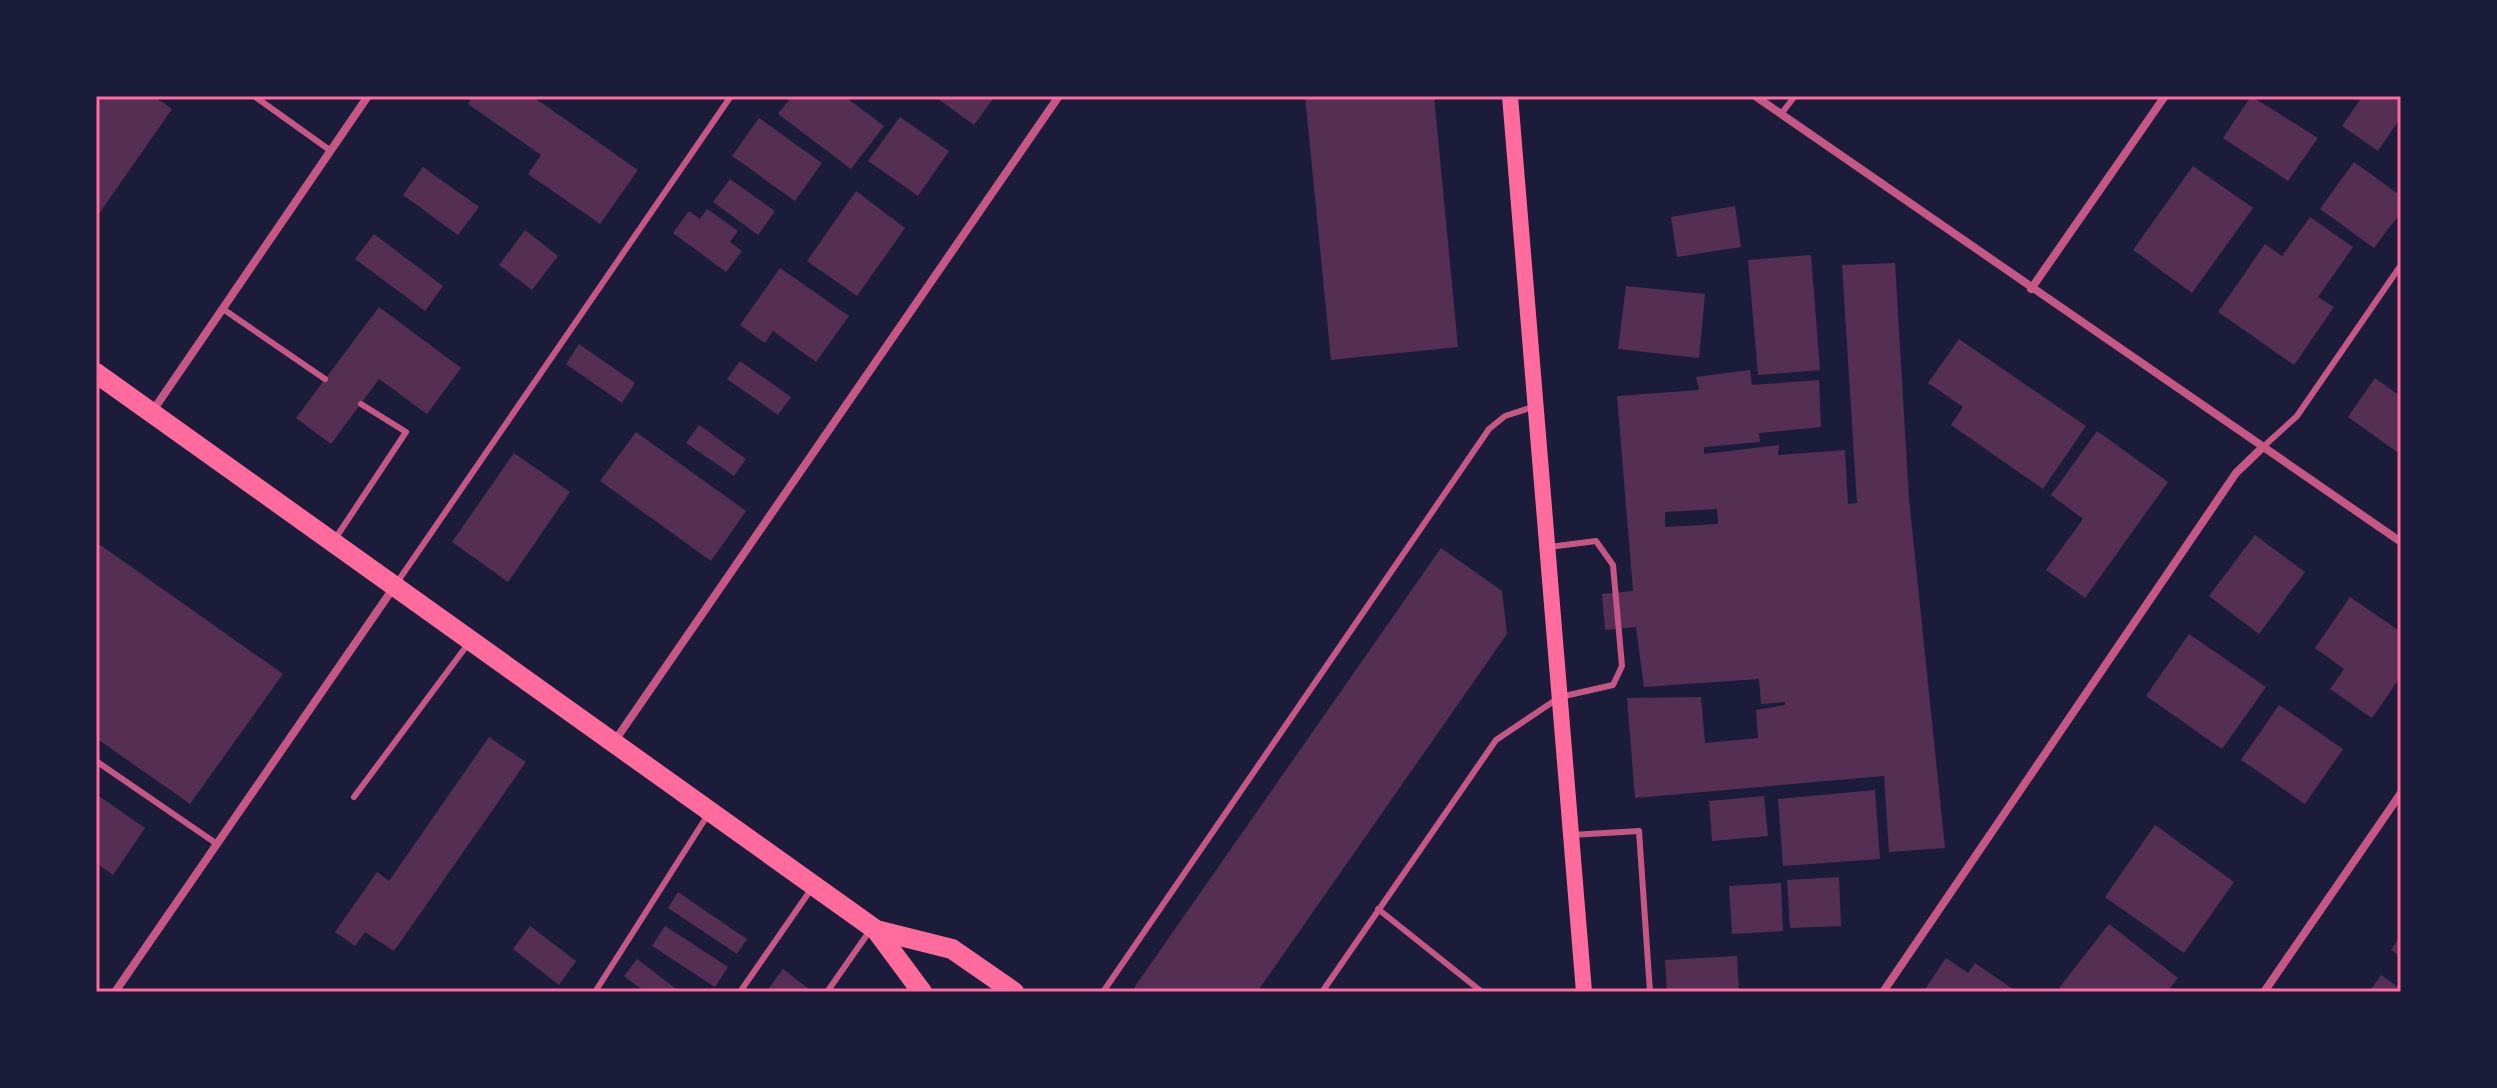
<svg xmlns="http://www.w3.org/2000/svg" width="2497" height="1088" viewBox="0 0 2497 1088" font-family="Merriweather,serif">
  <style>
    .building { fill: #542f53; fill-rule: evenodd }
    .lines { fill: none; stroke-linecap: round; stroke-linejoin: round }
    .service { stroke: #c65784; stroke-width: 6 }
    .minor { stroke: #c65784; stroke-width: 8 }
    .secondary { stroke: #ff6b9d; stroke-width: 16 }
    .primary { stroke: #ff6b9d; stroke-width: 20 }
    .neatline { fill: none; stroke: #ff6b9d; stroke-width: 3 }
  </style>
  <rect width="100%" height="100%" fill="#1b1b3a"/>
  <!-- building -->
  <g class="building">
    <polygon points="97,96 153,96 172,109 96,218"/>
    <polygon points="473,96 532,96 638,170 600,224 528,174 541,155 468,104"/>
    <polygon points="792,96 844,96 884,126 851,169 778,114"/>
    <polygon points="934,96 995,96 974,125"/>
    <polygon points="1305,96 1434,96 1458,347 1331,360"/>
    <polygon points="2251,96 2318,138 2288,181 2223,138"/>
    <polygon points="2354,96 2401,96 2401,117 2378,151 2342,126 2360,100"/>
    <polygon points="900,117 949,151 918,196 868,161"/>
    <polygon points="759,118 822,163 795,201 732,156"/>
    <polygon points="2354,162 2401,196 2401,212 2374,248 2320,209"/>
    <polygon points="2193,166 2253,208 2192,293 2133,250"/>
    <polygon points="423,167 479,207 458,235 403,195"/>
    <polygon points="730,179 775,211 758,235 713,202"/>
    <polygon points="856,191 905,228 857,296 807,261"/>
    <polygon points="1735,206 1741,247 1677,257 1671,217"/>
    <polygon points="707,209 738,231 730,242 742,251 726,272 673,233 689,211 700,219"/>
    <polygon points="2310,217 2353,247 2318,297 2334,307 2294,365 2218,312 2265,244 2282,256"/>
    <polygon points="525,230 558,256 532,290 499,265"/>
    <polygon points="374,234 443,286 425,311 355,259"/>
    <polygon points="1811,255 1820,370 1758,375 1748,260"/>
    <path d="M1895,263L1909,499L1945,848L1889,852L1884,776L1635,798L1627,698L1701,697L1705,743L1758,738L1756,710L1785,705V702L1761,704L1759,679L1644,687L1636,627L1605,630L1602,594L1633,591L1617,396L1699,390L1696,377L1750,370L1752,385L1819,380L1821,427L1759,433L1760,442L1704,447V454L1779,445L1778,455L1845,450L1848,504L1857,503L1842,265ZM1717,509L1718,524L1665,527V512Z"/>
    <polygon points="780,268 849,316 816,362 773,331 765,343 740,325"/>
    <polygon points="1626,286 1705,294 1699,358 1618,349"/>
    <polygon points="379,307 461,368 427,414 379,379 331,444 296,418"/>
    <polygon points="1959,339 2086,426 2043,489 1951,425 1963,407 1928,383"/>
    <polygon points="579,344 635,383 622,403 566,364"/>
    <polygon points="740,361 791,397 778,415 727,379"/>
    <polygon points="2375,378 2399,395 2401,392 2401,447 2397,452 2348,417"/>
    <polygon points="699,425 746,459 734,476 686,443"/>
    <polygon points="2097,431 2168,482 2085,598 2046,570 2083,519 2051,495"/>
    <polygon points="636,432 746,511 711,561 600,481"/>
    <polygon points="514,453 570,492 508,582 452,542"/>
    <polygon points="2255,535 2305,572 2259,634 2209,596"/>
    <polygon points="96,542 283,674 190,804 96,738"/>
    <polygon points="1441,548 1502,591 1507,634 1257,992 1131,992"/>
    <polygon points="2350,597 2401,632 2401,676 2372,718 2330,689 2344,669 2315,648"/>
    <polygon points="2189,634 2266,687 2222,749 2146,696"/>
    <polygon points="2279,705 2343,749 2305,804 2241,760"/>
    <polygon points="489,737 526,762 394,951 365,932 355,946 335,932 377,872 389,881"/>
    <polygon points="1875,790 1880,859 1783,866 1778,799"/>
    <polygon points="96,794 145,828 113,875 96,863"/>
    <polygon points="1764,796 1768,836 1712,841 1709,801"/>
    <polygon points="2155,825 2234,882 2184,953 2105,897"/>
    <polygon points="1839,877 1841,926 1790,928 1787,880"/>
    <polygon points="1781,883 1783,931 1732,934 1729,886"/>
    <polygon points="678,892 747,939 737,954 668,908"/>
    <polygon points="2109,924 2178,978 2167,992 2064,992 2059,988"/>
    <polygon points="530,926 576,961 559,985 513,949"/>
    <polygon points="665,926 728,967 715,987 652,946"/>
    <polygon points="2401,935 2401,957 2391,950"/>
    <polygon points="1737,956 1739,992 1667,992 1665,960"/>
    <polygon points="1946,958 1968,973 1975,963 2017,992 1923,992"/>
    <polygon points="637,959 666,981 680,992 645,992 624,976"/>
    <polygon points="783,969 813,992 766,992"/>
    <polygon points="2381,975 2401,989 2401,992 2369,992"/>
  </g>
  <g class="lines">
    <!-- service -->
    <g class="service">
      <polyline points="254,96 331,151"/>
      <polyline points="1781,114 1795,96"/>
      <polyline points="223,309 325,379"/>
      <polyline points="2263,447 2297,416 2401,265"/>
      <polyline points="335,539 406,432 361,404"/>
      <polyline points="396,584 731,96"/>
      <polyline points="96,761 217,844"/>
      <polyline points="354,797 468,644"/>
      <polyline points="1571,835 1639,831 1650,992"/>
      <polyline points="1378,909 1482,992"/>
      <polyline points="595,992 709,813"/>
      <polyline points="740,992 812,888"/>
      <polyline points="827,992 871,929"/>
      <polyline points="1103,992 1489,429 1505,416 1533,407"/>
      <polyline points="1322,992 1496,740 1560,697 1613,685 1622,666 1613,565 1596,541 1549,547"/>
    </g>
    <!-- minor -->
    <g class="minor">
      <polyline points="1755,96 2401,542"/>
      <polyline points="2031,289 2165,96"/>
      <polyline points="152,412 368,96"/>
      <polyline points="614,742 1059,96"/>
      <polyline points="115,992 394,587"/>
      <polyline points="1883,992 2236,473 2263,447"/>
      <polyline points="2264,992 2401,793"/>
    </g>
    <!-- secondary -->
    <polyline class="secondary" points="1510,96 1584,992"/>
    <!-- primary -->
    <g class="primary">
      <polyline points="96,373 876,930 922,992"/>
      <polyline points="876,930 952,949 1014,992"/>
    </g>
  </g>
  <!-- border -->
  <rect width="2497" height="1088" fill="none" stroke="#1b1b3a" stroke-width="196"/>
  <rect x="98" y="98" width="2301" height="892" class="neatline"/>
</svg>
